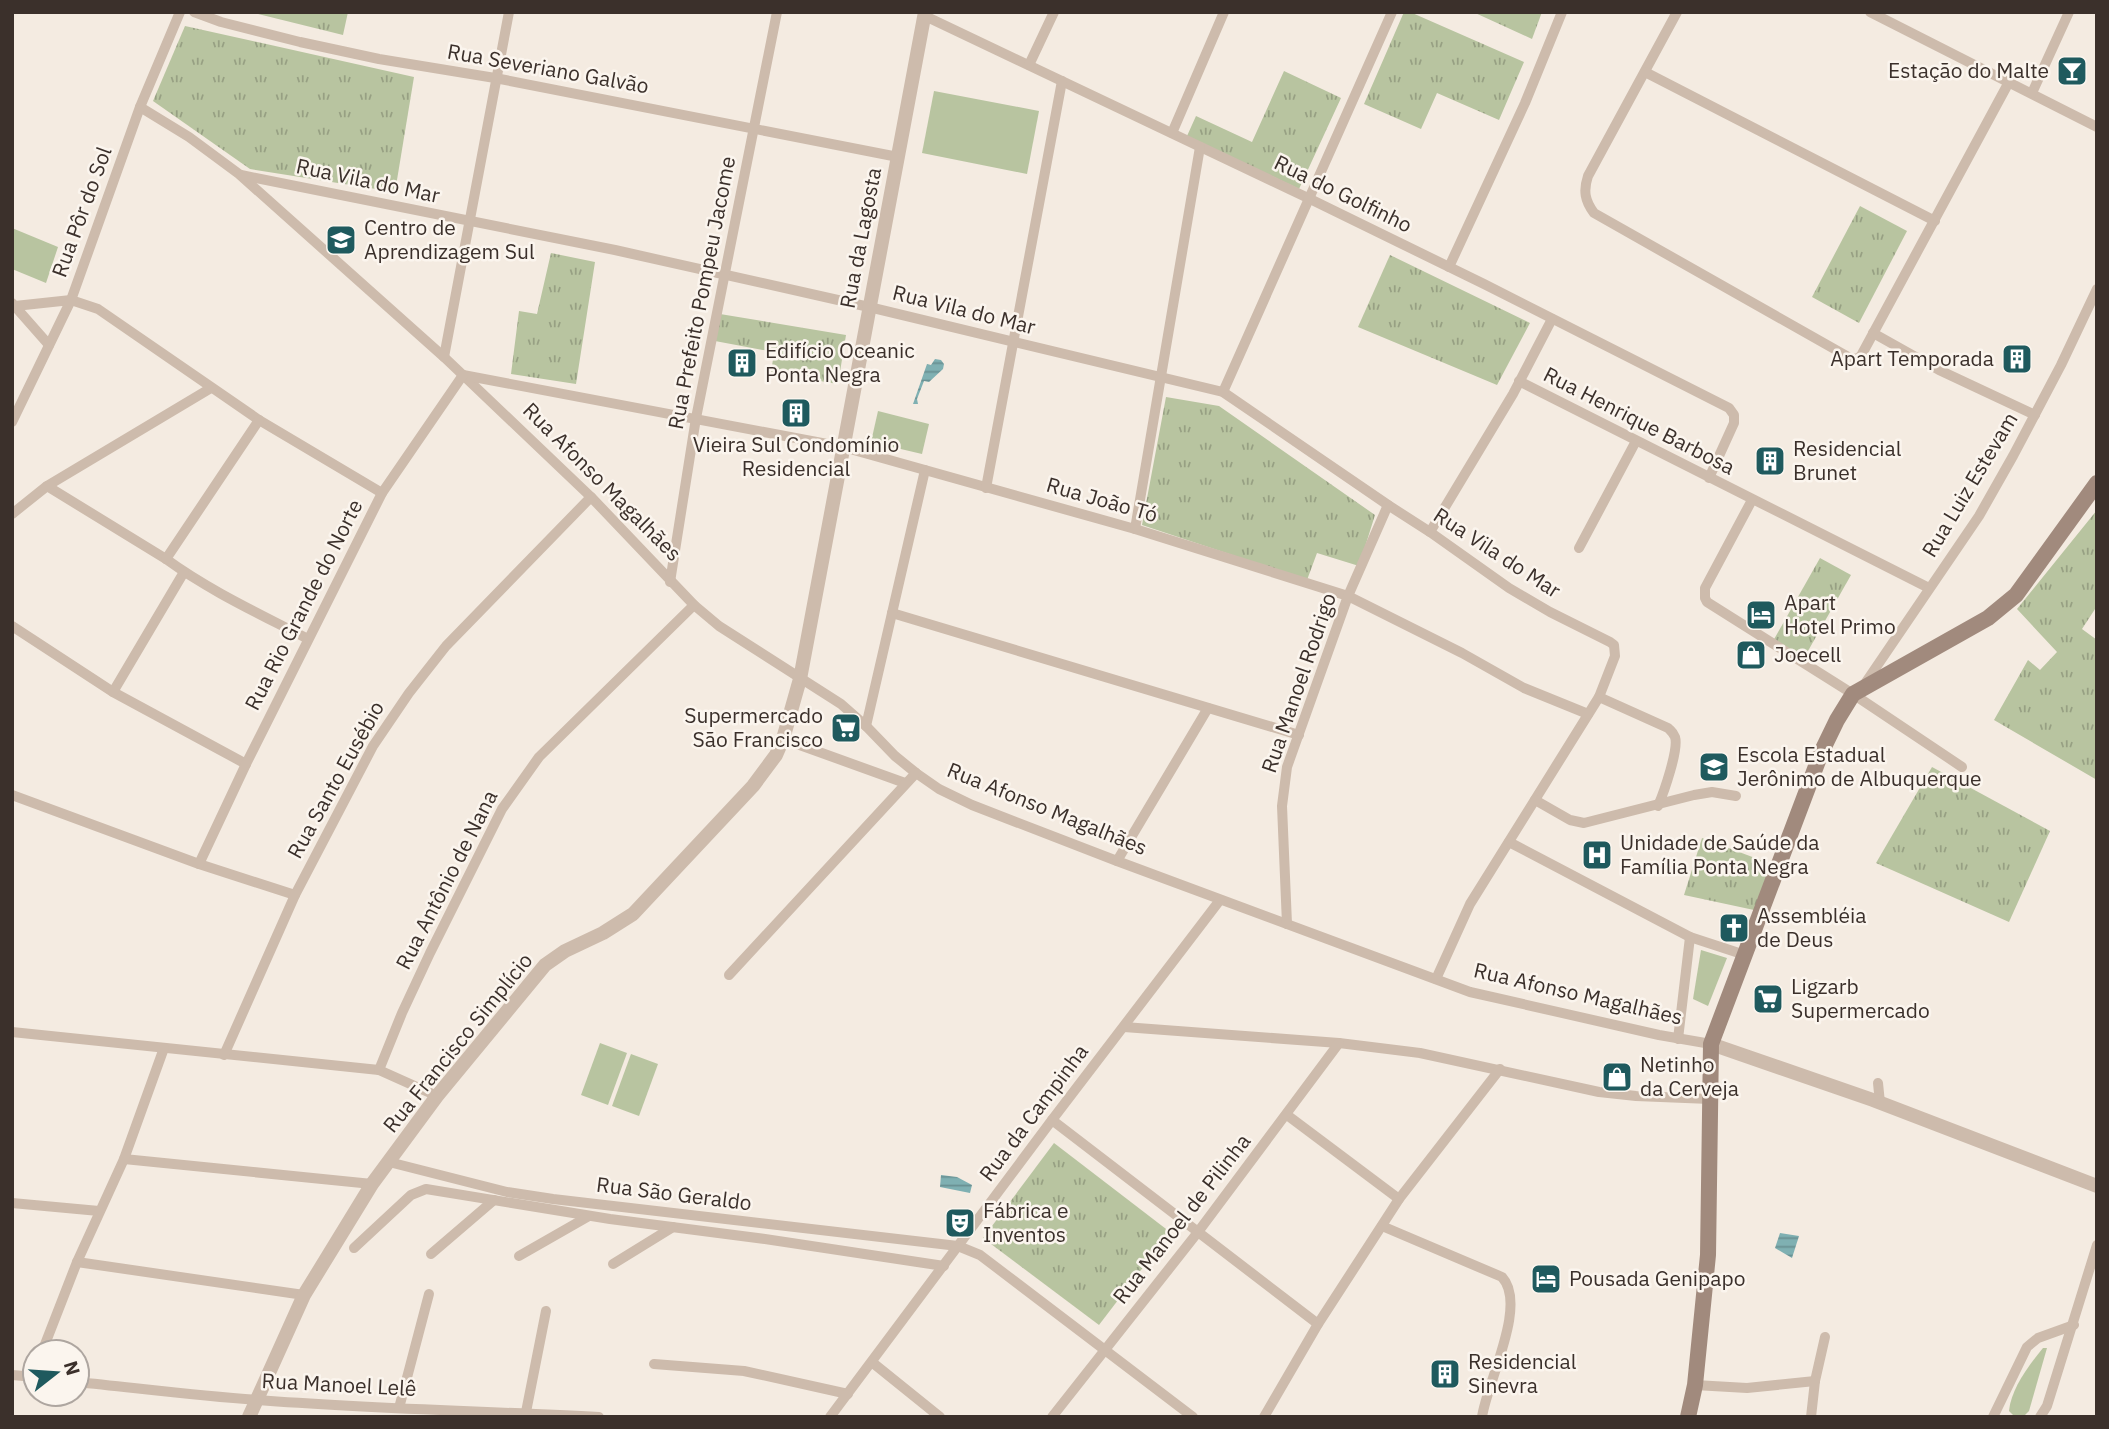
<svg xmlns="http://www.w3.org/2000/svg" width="2109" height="1429" viewBox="0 0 2109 1429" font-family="'IBM Plex Sans',sans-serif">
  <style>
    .grass { fill: url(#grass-tufts) }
    .green { fill: #b8c4a0 }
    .water { fill: url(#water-rules) }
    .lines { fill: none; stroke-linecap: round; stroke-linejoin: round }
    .minor { stroke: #cdbbac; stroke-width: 10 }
    .tertiary { stroke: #cdbbac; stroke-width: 14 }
    .secondary { stroke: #a18a7d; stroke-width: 16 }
    .labels { text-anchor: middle; stroke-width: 5; stroke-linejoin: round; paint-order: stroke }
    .street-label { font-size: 21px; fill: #3b302b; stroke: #fbf5ee }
    .poi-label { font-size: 21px; fill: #3b302b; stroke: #fbf5ee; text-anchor: start }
  </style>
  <defs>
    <pattern id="grass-tufts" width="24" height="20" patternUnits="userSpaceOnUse" patternTransform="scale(1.75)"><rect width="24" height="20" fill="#b8c4a0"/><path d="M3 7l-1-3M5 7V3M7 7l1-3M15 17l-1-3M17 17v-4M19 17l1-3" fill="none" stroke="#97a083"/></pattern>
    <pattern id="water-rules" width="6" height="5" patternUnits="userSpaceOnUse" patternTransform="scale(1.75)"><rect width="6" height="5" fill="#7fb0b2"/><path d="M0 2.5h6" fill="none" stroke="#699091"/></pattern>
  </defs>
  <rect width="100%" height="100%" fill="#f4ebe1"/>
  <!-- grass -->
  <g class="grass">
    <polygon points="250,12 348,12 343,35"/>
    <polygon points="1404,12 1410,12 1524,62 1499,120 1437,93 1421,129 1364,104"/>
    <polygon points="1473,12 1542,12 1532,39"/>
    <polygon points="185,26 414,77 395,192 250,169 153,101"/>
    <polygon points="1284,71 1341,98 1299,189 1187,136 1196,116 1252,142"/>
    <polygon points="1860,206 1907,231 1859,323 1812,297"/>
    <polygon points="551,253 595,262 576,384 511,374 519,311 537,314"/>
    <polygon points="1390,255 1530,323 1497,385 1358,327"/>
    <polygon points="720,314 846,335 838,384 771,373 774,352 715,341"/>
    <polygon points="1166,397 1219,406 1375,515 1359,566 1317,553 1307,580 1142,525"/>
    <polygon points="2097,510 2097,606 2082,629 2097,640 2097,780 1994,720 2028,660 2040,670 2057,652 2017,609"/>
    <polygon points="1820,558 1851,575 1804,658 1773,641"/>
    <polygon points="1932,767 2050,831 2009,922 1876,863"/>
    <polygon points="1702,838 1771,864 1754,910 1684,895"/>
    <polygon points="1054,1143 1170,1232 1099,1325 983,1238"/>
  </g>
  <!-- green -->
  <g class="green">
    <polygon points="934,91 1039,111 1027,174 922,153"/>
    <polygon points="12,228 58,247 46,283 12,269"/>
    <polygon points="878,411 929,424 922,454 871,442"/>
    <polygon points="1701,950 1727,958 1708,1006 1693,999"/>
    <polygon points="600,1043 627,1053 608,1105 581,1095"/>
    <polygon points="631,1054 658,1064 639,1116 612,1106"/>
    <path d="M2043,1348H2047L2029,1411L2023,1417L2014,1416L2009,1411C2011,1389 2029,1365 2043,1348Z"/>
  </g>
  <!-- water -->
  <g class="water">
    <polygon points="935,359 941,360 944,364 943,369 929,382 924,381 917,399 918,404 913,404 927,364 931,365"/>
    <polygon points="941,1175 957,1177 972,1185 970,1193 940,1187"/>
    <polygon points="1780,1233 1799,1236 1792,1258 1775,1248"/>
  </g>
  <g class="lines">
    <!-- minor -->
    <g class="minor">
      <polyline points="194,12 221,22 300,42 379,59 495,78 898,157"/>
      <path d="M1677,12L1588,176C1583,191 1585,201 1594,213L1852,359L1859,358L1862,354L2009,82"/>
      <polyline points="1870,12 2097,127"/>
      <polyline points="925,16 1308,198 1484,284 1729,408 1734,415 1734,423 1709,478"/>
      <polyline points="1029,65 1054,12"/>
      <polyline points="1645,72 1935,221"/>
      <polyline points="2032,93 2069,12"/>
      <polyline points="140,107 189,137 239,174 444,357 591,497 694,605 719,626 841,704 866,726 895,756 916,773 939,789 972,805 1117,861 1470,992 1659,1035 1711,1044"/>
      <polyline points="1172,133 1224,12"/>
      <polyline points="241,175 615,250 869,307 1223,392 1388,505 1430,532 1509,588 1550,612 1610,642 1614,645 1615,656 1599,697 1470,904 1436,979"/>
      <polyline points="1449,267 1525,103 1562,12"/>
      <polyline points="12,303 49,345"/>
      <polyline points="15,306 71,300 98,309 259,420 382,493"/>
      <polyline points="1873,333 1939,370 2035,415"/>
      <polyline points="444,357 509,12"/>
      <polyline points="463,375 843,447 1135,529 1348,596 1462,653 1524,688 1588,714"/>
      <polyline points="1519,381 1929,588"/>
      <polyline points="1223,392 1392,12"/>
      <polyline points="12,422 71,300 140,107 180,12"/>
      <path d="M47,486L166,559C210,591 260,614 308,639"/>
      <polyline points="986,488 1062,81"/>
      <polyline points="1752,500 1705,588 1705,598 1707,602 1853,694 1962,767"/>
      <polyline points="12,514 47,486 211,388"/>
      <polyline points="1135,529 1200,147"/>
      <polyline points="1430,532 1513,394 1552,319"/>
      <polyline points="1579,548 1636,441"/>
      <polyline points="166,559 259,420"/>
      <polyline points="670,582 696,418 777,12"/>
      <polyline points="892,613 1299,735"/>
      <polyline points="12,626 113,692 246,764"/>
      <polyline points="1864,685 1979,516 2013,456 2061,365 2097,289"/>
      <polyline points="113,692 184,572"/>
      <path d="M1599,697L1668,728C1672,732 1673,732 1675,737C1679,749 1664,792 1658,806"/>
      <polyline points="866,726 925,470"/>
      <polyline points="783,739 905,783"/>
      <polyline points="12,795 199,864 295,895"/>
      <polyline points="1535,800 1570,820 1584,823 1694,795 1712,792 1736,796"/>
      <polyline points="1509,842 1690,937 1745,955"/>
      <polyline points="1117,861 1208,708"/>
      <polyline points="199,864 246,764 382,493 463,375"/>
      <polyline points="1287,924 1282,806 1287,767 1348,596 1388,505"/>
      <polyline points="729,975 916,773"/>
      <polyline points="1124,1027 1339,1043 1420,1053 1599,1092 1636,1096 1710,1099"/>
      <polyline points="12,1032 379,1070 437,1096"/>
      <polyline points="1678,1039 1690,937"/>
      <polyline points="224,1055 295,895 373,746 409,693 446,646 591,497"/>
      <polyline points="379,1070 402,1013 430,953 502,809 539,757 694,605"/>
      <polyline points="1878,1083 1880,1103"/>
      <polyline points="1287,1115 1399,1199"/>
      <polyline points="1052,1120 1318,1324"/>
      <polyline points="124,1159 372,1184"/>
      <polyline points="389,1162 507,1192 553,1199 958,1246 980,1255 1193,1417"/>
      <polyline points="12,1203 99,1211"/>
      <path d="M1382,1226L1502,1277C1528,1305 1487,1382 1482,1417"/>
      <polyline points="354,1248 411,1195 426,1189 610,1219 765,1239 944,1266"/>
      <polyline points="431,1254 494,1200"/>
      <polyline points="519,1256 589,1216"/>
      <polyline points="77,1262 304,1295"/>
      <polyline points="613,1264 673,1227"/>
      <polyline points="42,1352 77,1262 124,1159 164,1048"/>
      <polyline points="873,1363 940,1417"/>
      <polyline points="654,1364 744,1371 848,1394"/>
      <polyline points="12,1375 35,1377"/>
      <path d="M77,1382C137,1388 197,1396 258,1400C371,1409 485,1411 599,1417"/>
      <polyline points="1695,1385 1747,1388 1815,1381"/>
      <polyline points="399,1408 429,1294"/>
      <polyline points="526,1412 546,1311"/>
      <polyline points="830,1417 1052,1120 1220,900"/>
      <polyline points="1052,1417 1198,1232 1339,1043"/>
      <polyline points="1264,1417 1318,1324 1399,1199 1500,1069"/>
      <polyline points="1811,1417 1815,1381 1825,1337"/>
      <polyline points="1993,1417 2027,1347 2038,1338 2074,1325"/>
      <polyline points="2040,1417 2047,1406 2097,1245"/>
    </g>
    <!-- tertiary -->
    <g class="tertiary">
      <polyline points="1711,1044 1873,1100 2097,1186"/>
      <polyline points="249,1417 304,1295 372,1184 437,1096 545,965 565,951 603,933 633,914 753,786 776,755 783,739 800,679 925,12"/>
    </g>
    <!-- secondary -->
    <polyline class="secondary" points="1688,1417 1695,1385 1708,1255 1711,1044 1821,753 1837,720 1853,694 1988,618 2016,595 2097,483"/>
  </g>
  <!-- icons -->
  <defs>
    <g id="bar-square" transform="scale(1.575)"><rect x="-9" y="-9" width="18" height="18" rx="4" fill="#1f5a5e" stroke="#fbf5ee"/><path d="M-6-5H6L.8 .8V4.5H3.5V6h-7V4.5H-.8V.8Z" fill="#fff"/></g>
    <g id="school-square" transform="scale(1.575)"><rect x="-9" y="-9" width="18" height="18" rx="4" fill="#1f5a5e" stroke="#fbf5ee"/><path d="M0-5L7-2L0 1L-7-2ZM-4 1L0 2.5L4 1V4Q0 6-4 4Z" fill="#fff"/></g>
    <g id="building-square" transform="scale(1.575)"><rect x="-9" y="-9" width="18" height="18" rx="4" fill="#1f5a5e" stroke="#fbf5ee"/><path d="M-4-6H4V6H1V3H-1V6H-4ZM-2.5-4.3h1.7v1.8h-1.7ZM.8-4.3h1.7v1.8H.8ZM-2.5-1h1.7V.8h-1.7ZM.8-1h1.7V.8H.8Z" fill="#fff"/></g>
    <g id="hotel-square" transform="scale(1.575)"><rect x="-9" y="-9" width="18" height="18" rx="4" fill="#1f5a5e" stroke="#fbf5ee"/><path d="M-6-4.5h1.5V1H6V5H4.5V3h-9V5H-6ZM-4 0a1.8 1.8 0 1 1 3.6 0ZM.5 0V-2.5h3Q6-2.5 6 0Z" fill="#fff"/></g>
    <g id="shop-square" transform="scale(1.575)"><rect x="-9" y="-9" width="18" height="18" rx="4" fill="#1f5a5e" stroke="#fbf5ee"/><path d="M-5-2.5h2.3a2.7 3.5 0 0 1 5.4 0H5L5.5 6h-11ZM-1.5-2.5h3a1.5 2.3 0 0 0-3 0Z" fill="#fff"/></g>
    <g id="supermarket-square" transform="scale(1.575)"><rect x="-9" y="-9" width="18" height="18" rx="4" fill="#1f5a5e" stroke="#fbf5ee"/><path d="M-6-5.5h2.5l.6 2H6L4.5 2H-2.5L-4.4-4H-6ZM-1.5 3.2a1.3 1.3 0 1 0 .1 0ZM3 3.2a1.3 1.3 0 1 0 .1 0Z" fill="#fff"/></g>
    <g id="hospital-square" transform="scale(1.575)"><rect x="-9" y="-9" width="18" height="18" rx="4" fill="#1f5a5e" stroke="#fbf5ee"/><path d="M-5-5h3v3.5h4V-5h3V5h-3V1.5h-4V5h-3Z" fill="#fff"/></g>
    <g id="church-square" transform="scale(1.575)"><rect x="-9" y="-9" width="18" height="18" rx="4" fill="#1f5a5e" stroke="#fbf5ee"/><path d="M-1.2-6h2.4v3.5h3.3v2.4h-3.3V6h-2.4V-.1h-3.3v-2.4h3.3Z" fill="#fff"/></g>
    <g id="theatre-square" transform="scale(1.575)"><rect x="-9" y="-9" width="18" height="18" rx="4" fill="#1f5a5e" stroke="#fbf5ee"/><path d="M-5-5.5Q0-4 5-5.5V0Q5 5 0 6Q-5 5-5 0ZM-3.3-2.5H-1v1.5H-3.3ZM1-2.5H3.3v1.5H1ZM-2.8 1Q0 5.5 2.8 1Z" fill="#fff"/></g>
  </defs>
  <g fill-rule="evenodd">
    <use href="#bar-square" x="2072" y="71"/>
    <use href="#school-square" x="341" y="240"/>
    <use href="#building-square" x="2017" y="359"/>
    <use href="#building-square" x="742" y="363"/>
    <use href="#building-square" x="796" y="413"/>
    <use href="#building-square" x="1770" y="461"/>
    <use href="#hotel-square" x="1761" y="615"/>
    <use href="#shop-square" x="1751" y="655"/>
    <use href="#supermarket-square" x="846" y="728"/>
    <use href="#school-square" x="1714" y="767"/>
    <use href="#hospital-square" x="1597" y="855"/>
    <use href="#church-square" x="1734" y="928"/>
    <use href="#supermarket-square" x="1768" y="999"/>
    <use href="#shop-square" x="1617" y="1077"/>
    <use href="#theatre-square" x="960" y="1223"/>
    <use href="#hotel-square" x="1546" y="1279"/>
    <use href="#building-square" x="1445" y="1374"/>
  </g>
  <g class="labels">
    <!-- street labels -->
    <g class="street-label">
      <text transform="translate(548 69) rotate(10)" y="7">Rua Severiano Galvão</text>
      <text transform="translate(368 181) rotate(12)" y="7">Rua Vila do Mar</text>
      <text transform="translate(1343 194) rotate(26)" y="7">Rua do Golfinho</text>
      <text transform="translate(82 212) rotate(-70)" y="7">Rua Pôr do Sol</text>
      <text transform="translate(861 238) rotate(-79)" y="7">Rua da Lagosta</text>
      <text transform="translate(702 293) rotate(-79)" y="7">Rua Prefeito Pompeu Jacome</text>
      <text transform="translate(964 310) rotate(14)" y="7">Rua Vila do Mar</text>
      <text transform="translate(1639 421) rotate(27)" y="7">Rua Henrique Barbosa</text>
      <text transform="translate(602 482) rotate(45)" y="7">Rua Afonso Magalhães</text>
      <text transform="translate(1970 485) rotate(-59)" y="7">Rua Luiz Estevam</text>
      <text transform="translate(1102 500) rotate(16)" y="7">Rua João Tó</text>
      <text transform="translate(1497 553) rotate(33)" y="7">Rua Vila do Mar</text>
      <text transform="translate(304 605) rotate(-63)" y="7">Rua Rio Grande do Norte</text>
      <text transform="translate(1299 683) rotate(-71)" y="7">Rua Manoel Rodrigo</text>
      <text transform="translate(336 780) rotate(-61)" y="7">Rua Santo Eusébio</text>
      <text transform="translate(1047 809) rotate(22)" y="7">Rua Afonso Magalhães</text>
      <text transform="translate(447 880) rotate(-63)" y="7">Rua Antônio de Nana</text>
      <text transform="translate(1578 994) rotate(13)" y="7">Rua Afonso Magalhães</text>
      <text transform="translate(458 1043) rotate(-51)" y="7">Rua Francisco Simplício</text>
      <text transform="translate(1034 1113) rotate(-53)" y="7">Rua da Campinha</text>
      <text transform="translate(674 1194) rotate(7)" y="7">Rua São Geraldo</text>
      <text transform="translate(1182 1219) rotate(-52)" y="7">Rua Manoel de Pilinha</text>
      <text transform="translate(339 1385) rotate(3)" y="7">Rua Manoel Lelê</text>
    </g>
    <!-- poi labels -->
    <g class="poi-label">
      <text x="2049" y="78" text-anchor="end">Estação do Malte</text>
      <text x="364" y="235">Centro de<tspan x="364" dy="24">Aprendizagem Sul</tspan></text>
      <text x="765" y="358">Edifício Oceanic<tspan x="765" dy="24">Ponta Negra</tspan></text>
      <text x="1994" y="366" text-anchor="end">Apart Temporada</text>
      <text x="796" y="452" text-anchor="middle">Vieira Sul Condomínio<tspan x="796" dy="24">Residencial</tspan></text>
      <text x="1793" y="456">Residencial<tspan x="1793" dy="24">Brunet</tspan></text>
      <text x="1784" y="610">Apart<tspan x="1784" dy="24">Hotel Primo</tspan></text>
      <text x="1774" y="662">Joecell</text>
      <text x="823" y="723" text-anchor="end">Supermercado<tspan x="823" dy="24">São Francisco</tspan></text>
      <text x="1737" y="762">Escola Estadual<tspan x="1737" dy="24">Jerônimo de Albuquerque</tspan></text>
      <text x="1620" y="850">Unidade de Saúde da<tspan x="1620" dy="24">Família Ponta Negra</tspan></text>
      <text x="1757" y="923">Assembléia<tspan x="1757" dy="24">de Deus</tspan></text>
      <text x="1791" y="994">Ligzarb<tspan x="1791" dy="24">Supermercado</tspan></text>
      <text x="1640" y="1072">Netinho<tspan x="1640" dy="24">da Cerveja</tspan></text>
      <text x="983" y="1218">Fábrica e<tspan x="983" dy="24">Inventos</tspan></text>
      <text x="1569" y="1286">Pousada Genipapo</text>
      <text x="1468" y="1369">Residencial<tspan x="1468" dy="24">Sinevra</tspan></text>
    </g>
  </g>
  <!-- border -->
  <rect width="2109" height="1429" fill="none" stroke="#3b302b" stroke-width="28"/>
  <!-- north arrow -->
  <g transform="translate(56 1373) rotate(73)"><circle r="33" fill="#fbf5ee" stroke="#aea6a0" stroke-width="2"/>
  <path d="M0-5L12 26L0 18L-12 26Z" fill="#1f5a5e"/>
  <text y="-10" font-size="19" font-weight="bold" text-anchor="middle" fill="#3b302b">N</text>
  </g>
</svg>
